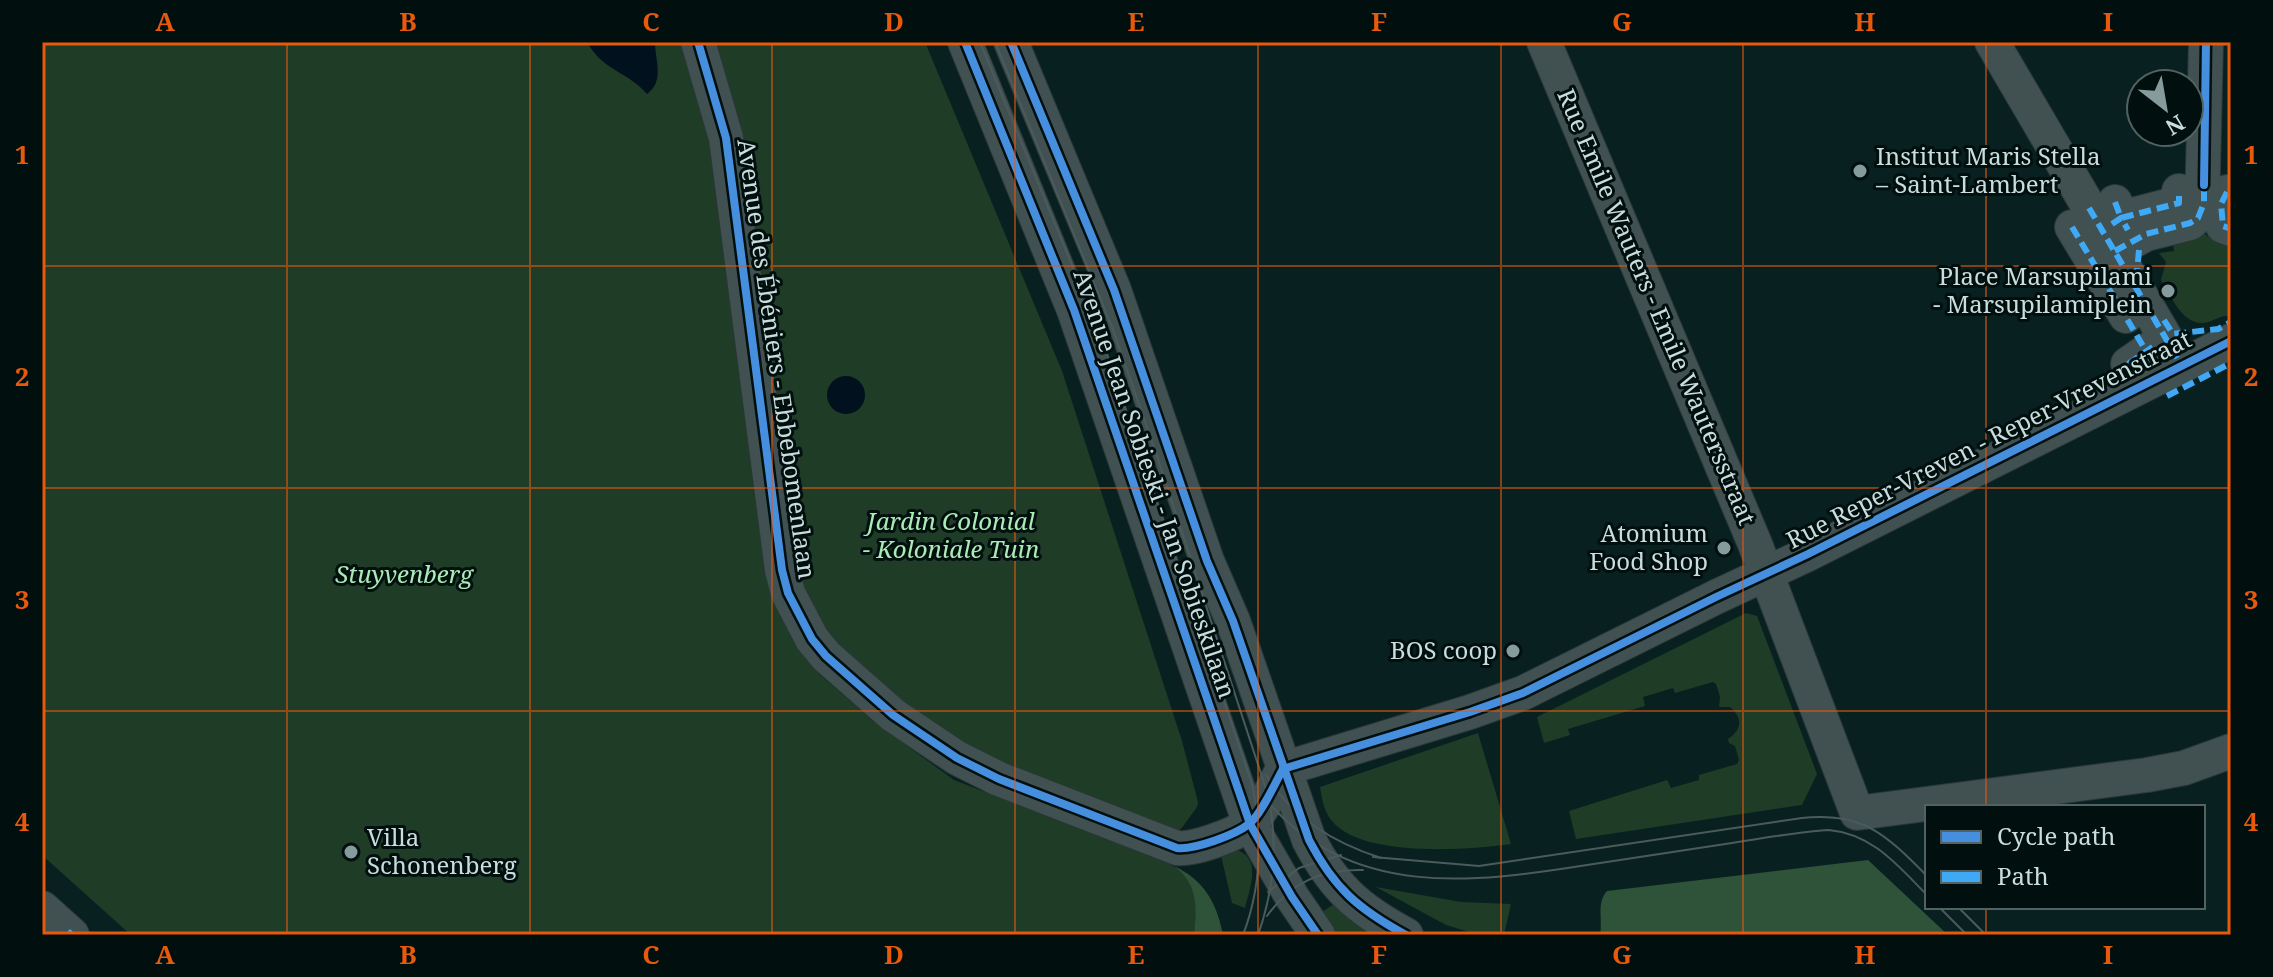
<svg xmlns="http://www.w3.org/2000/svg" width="2273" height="977" viewBox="0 0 2273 977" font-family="'Noto Serif',serif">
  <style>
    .green { fill: #1f3c27 }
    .forest { fill: #2f5338 }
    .water { fill: #01111d }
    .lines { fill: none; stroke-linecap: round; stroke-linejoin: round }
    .minor-casing { stroke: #2a3838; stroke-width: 36 }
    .minor { stroke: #415050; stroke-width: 34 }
    .tram { stroke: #4b5b5b; stroke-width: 2 }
    .quiet { stroke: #3fa9f5; stroke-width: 6; stroke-dasharray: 12 6; stroke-linecap: butt }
    .cycleway-casing { stroke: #020f0f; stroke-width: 13 }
    .cycleway { stroke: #468fdf; stroke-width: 8 }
    .grid { fill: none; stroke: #e8590c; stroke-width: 2; stroke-opacity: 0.55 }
    .poi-dot { fill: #869b9b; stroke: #020f0f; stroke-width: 3 }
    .labels { text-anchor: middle; stroke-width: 6; stroke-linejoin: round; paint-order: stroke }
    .poi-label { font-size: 24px; fill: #c9dddd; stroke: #020f0f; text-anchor: end }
    .street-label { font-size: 24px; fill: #c9dddd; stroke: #020f0f }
    .park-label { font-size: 24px; font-style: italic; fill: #abebb5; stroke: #020f0f }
    .neatline { fill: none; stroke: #e8590c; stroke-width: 3 }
    .grid-label { font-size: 26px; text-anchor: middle; font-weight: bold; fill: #e8590c }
  </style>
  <rect width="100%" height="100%" fill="#092020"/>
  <!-- green -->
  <g class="green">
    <path d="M42,42H680L693,73L714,156L734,335L771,591L797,645L819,674L874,722L954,780L1163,861C1199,876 1198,901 1194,935H131L42,855Z"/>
    <polygon points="714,42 925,42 1062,371 1182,741 1198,802 1197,807 1181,829 1175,831 998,762 940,730 899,702 831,637 801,586 738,121"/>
    <path d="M2199,227L2208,237L2217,234C2240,248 2231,288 2231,311L2227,316C2218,316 2213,322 2203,323C2181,324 2171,295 2161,280L2166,262L2159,253L2174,251L2172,238Z"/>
    <path d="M1746,613L1757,616L1817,774L1802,805L1576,839L1569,811L1667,780L1671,788L1699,780V775L1737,764L1739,760L1735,746L1729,743L1728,739C1742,730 1743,718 1730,707H1719L1720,697L1716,684L1713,682L1675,693L1673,688L1643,697L1645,706L1568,729L1570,735L1544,743L1537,717Z"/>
    <path d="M1478,733L1511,844C1469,850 1362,858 1332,821C1324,812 1322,799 1320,787Z"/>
    <path d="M1234,849C1263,857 1250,887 1245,908L1232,903L1220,851Z"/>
    <polygon points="1376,887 1461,902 1511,904 1504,935 1479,935 1446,925"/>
    <polygon points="1339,901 1390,935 1333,935 1317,915"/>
  </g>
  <!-- forest -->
  <g class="forest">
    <path d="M1868,860L1948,935H1600C1603,920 1596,903 1607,891Z"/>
    <path d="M1174,866C1204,880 1217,903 1223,935H1194C1197,907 1198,884 1174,866Z"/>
  </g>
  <!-- water -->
  <g class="water">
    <path d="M587,42H655C655,61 665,81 647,94C627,71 603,71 587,42Z"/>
    <circle cx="846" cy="395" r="19"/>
  </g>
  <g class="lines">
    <!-- minor casing -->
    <g class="minor-casing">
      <g id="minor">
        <path d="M698,42L726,138L782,570L788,593L812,639L826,656L893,715L957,758L999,779L1177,848C1194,850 1235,835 1249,824C1261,815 1275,783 1283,769"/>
        <polyline points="965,42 1074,310 1250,824 1292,897 1318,935"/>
        <path d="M1011,42L1114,290L1207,561L1233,621L1309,840C1334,888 1358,909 1406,935"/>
        <polyline points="1544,42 1755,544 1857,813 2147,775 2184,768 2231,751"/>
        <polyline points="1992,42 2182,366"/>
        <polyline points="2227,192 2221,204 2223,226 2231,229"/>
        <polyline points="2115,202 2121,218 2179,203 2179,191"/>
        <polyline points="2072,227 2126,316"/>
        <polyline points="2115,251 2146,234 2190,223 2202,212 2206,42"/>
        <polyline points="2128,364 2157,344"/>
        <polyline points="1283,769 1470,712 1523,693 1716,597 1808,554 2231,341"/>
        <polyline points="42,908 72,935"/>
      </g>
    </g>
    <!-- minor -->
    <use href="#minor" class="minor"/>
    <!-- tram -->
    <g class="tram">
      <path d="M980,42L1100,333L1252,784C1263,836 1262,885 1243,935"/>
      <path d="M995,42L1112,327L1156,453L1268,795C1278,842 1274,890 1258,935"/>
      <path d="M1266,775C1292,818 1334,843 1381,858"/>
      <path d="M1268,802C1352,899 1473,883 1587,865C1636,858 1684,850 1732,843C1765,838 1797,832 1829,830C1873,834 1898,866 1927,895"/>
      <path d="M1373,857L1479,866L1802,818C1864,812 1885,834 1927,876"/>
      <polyline points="1268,892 1299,868 1341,855"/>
      <polyline points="1939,907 1967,935"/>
      <polyline points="1958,907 1986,935"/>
      <path d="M1267,916C1291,882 1322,869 1363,870"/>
    </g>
    <!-- quiet -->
    <g class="quiet">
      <polyline points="2227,192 2221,204 2223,226 2231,229"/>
      <polyline points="2115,202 2121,218 2179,203 2179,191"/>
      <polyline points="2089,208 2182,366"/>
      <polyline points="2112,224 2121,218 2128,230"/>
      <polyline points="2072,227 2155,366"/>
      <polyline points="2139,250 2137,272 2145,285"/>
      <polyline points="2115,251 2146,234 2190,223 2198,218 2204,203 2204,185"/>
      <polyline points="2164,320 2173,334 2218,329 2231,322"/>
      <polyline points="2128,364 2157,344"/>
      <polyline points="2167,396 2231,363"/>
      <polyline points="68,931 72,935"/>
    </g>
    <!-- cycleway casing -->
    <g class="cycleway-casing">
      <g id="cycleway">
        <path d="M698,42L726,138L782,570L788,593L812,639L826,656L893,715L957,758L999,779L1177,848C1194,850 1235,835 1249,824C1261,815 1275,783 1283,769"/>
        <polyline points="965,42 1074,310 1250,824 1292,897 1318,935"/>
        <path d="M1011,42L1114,290L1207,561L1233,621L1309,840C1334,888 1358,909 1406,935"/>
        <polyline points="2204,185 2206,42"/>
        <polyline points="1283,769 1470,712 1523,693 1716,597 1808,554 2231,341"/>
      </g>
    </g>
    <!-- cycleway -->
    <use href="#cycleway" class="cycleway"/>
  </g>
  <!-- grid -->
  <path class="grid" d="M287,42V935M530,42V935M772,42V935M1015,42V935M1258,42V935M1501,42V935M1743,42V935M1986,42V807M42,266H2231M42,488H2231M42,711H2231M1986,907V935"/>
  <!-- markers -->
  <g class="poi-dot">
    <circle cx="1860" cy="171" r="8"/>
    <circle cx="2168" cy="291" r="8"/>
    <circle cx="1724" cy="548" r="8"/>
    <circle cx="1513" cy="651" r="8"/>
    <circle cx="351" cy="852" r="8"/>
  </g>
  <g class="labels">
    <!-- poi labels -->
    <g class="poi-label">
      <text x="1876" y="165" text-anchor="start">Institut Maris Stella<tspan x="1876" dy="28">– Saint-Lambert</tspan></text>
      <text x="2152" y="285">Place Marsupilami<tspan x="2152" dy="28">- Marsupilamiplein</tspan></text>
      <text x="1708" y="542">Atomium<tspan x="1708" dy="28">Food Shop</tspan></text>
      <text x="1497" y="659">BOS coop</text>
      <text x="367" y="846" text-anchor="start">Villa<tspan x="367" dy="28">Schonenberg</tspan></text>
    </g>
    <!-- street labels -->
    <g class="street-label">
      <text transform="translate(1656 307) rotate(67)" y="8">Rue Emile Wauters - Emile Wautersstraat</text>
      <text transform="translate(776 359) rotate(82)" y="8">Avenue des Ébéniers - Ebbebomenlaan</text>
      <text transform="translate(1989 440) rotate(-27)" y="8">Rue Reper-Vreven - Reper-Vrevenstraat</text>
      <text transform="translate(1154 484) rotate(71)" y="8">Avenue Jean Sobieski - Jan Sobieskilaan</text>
    </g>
    <!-- park labels -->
    <g class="park-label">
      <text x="951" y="530">Jardin Colonial<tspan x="951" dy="28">- Koloniale Tuin</tspan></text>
      <text x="404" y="583">Stuyvenberg</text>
    </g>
  </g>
  <!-- border -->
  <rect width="2273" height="977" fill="none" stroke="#020f0f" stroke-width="88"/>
  <!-- legend -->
  <rect x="1925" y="805" width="280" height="104" fill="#020f0f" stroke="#526161" stroke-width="2"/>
  <rect x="1941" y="831" width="40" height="12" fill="#468fdf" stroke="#526161" stroke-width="2"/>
  <text x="1997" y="845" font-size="24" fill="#c9dddd">Cycle path</text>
  <rect x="1941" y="871" width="40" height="12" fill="#3fa9f5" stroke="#526161" stroke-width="2"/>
  <text x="1997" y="885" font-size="24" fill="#c9dddd">Path</text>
  <!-- north arrow -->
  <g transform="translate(2165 108) rotate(149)"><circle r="38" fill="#020f0f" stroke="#526161" stroke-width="2"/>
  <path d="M0-6L14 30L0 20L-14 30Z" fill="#869b9b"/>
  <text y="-12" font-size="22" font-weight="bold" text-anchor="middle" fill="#c9dddd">N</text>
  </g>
  <rect x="44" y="44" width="2185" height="889" class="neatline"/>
  <g class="grid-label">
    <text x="165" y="31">A</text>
    <text x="408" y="31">B</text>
    <text x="651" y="31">C</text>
    <text x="894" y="31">D</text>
    <text x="1136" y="31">E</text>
    <text x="1379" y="31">F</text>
    <text x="1622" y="31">G</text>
    <text x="1865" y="31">H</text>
    <text x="2108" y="31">I</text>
    <text x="22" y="164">1</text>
    <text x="2251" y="164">1</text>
    <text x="22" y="386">2</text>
    <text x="2251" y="386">2</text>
    <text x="22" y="609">3</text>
    <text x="2251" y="609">3</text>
    <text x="22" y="831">4</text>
    <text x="2251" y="831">4</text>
    <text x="165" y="964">A</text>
    <text x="408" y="964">B</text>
    <text x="651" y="964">C</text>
    <text x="894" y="964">D</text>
    <text x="1136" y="964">E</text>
    <text x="1379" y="964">F</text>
    <text x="1622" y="964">G</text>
    <text x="1865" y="964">H</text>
    <text x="2108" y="964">I</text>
  </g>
</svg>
